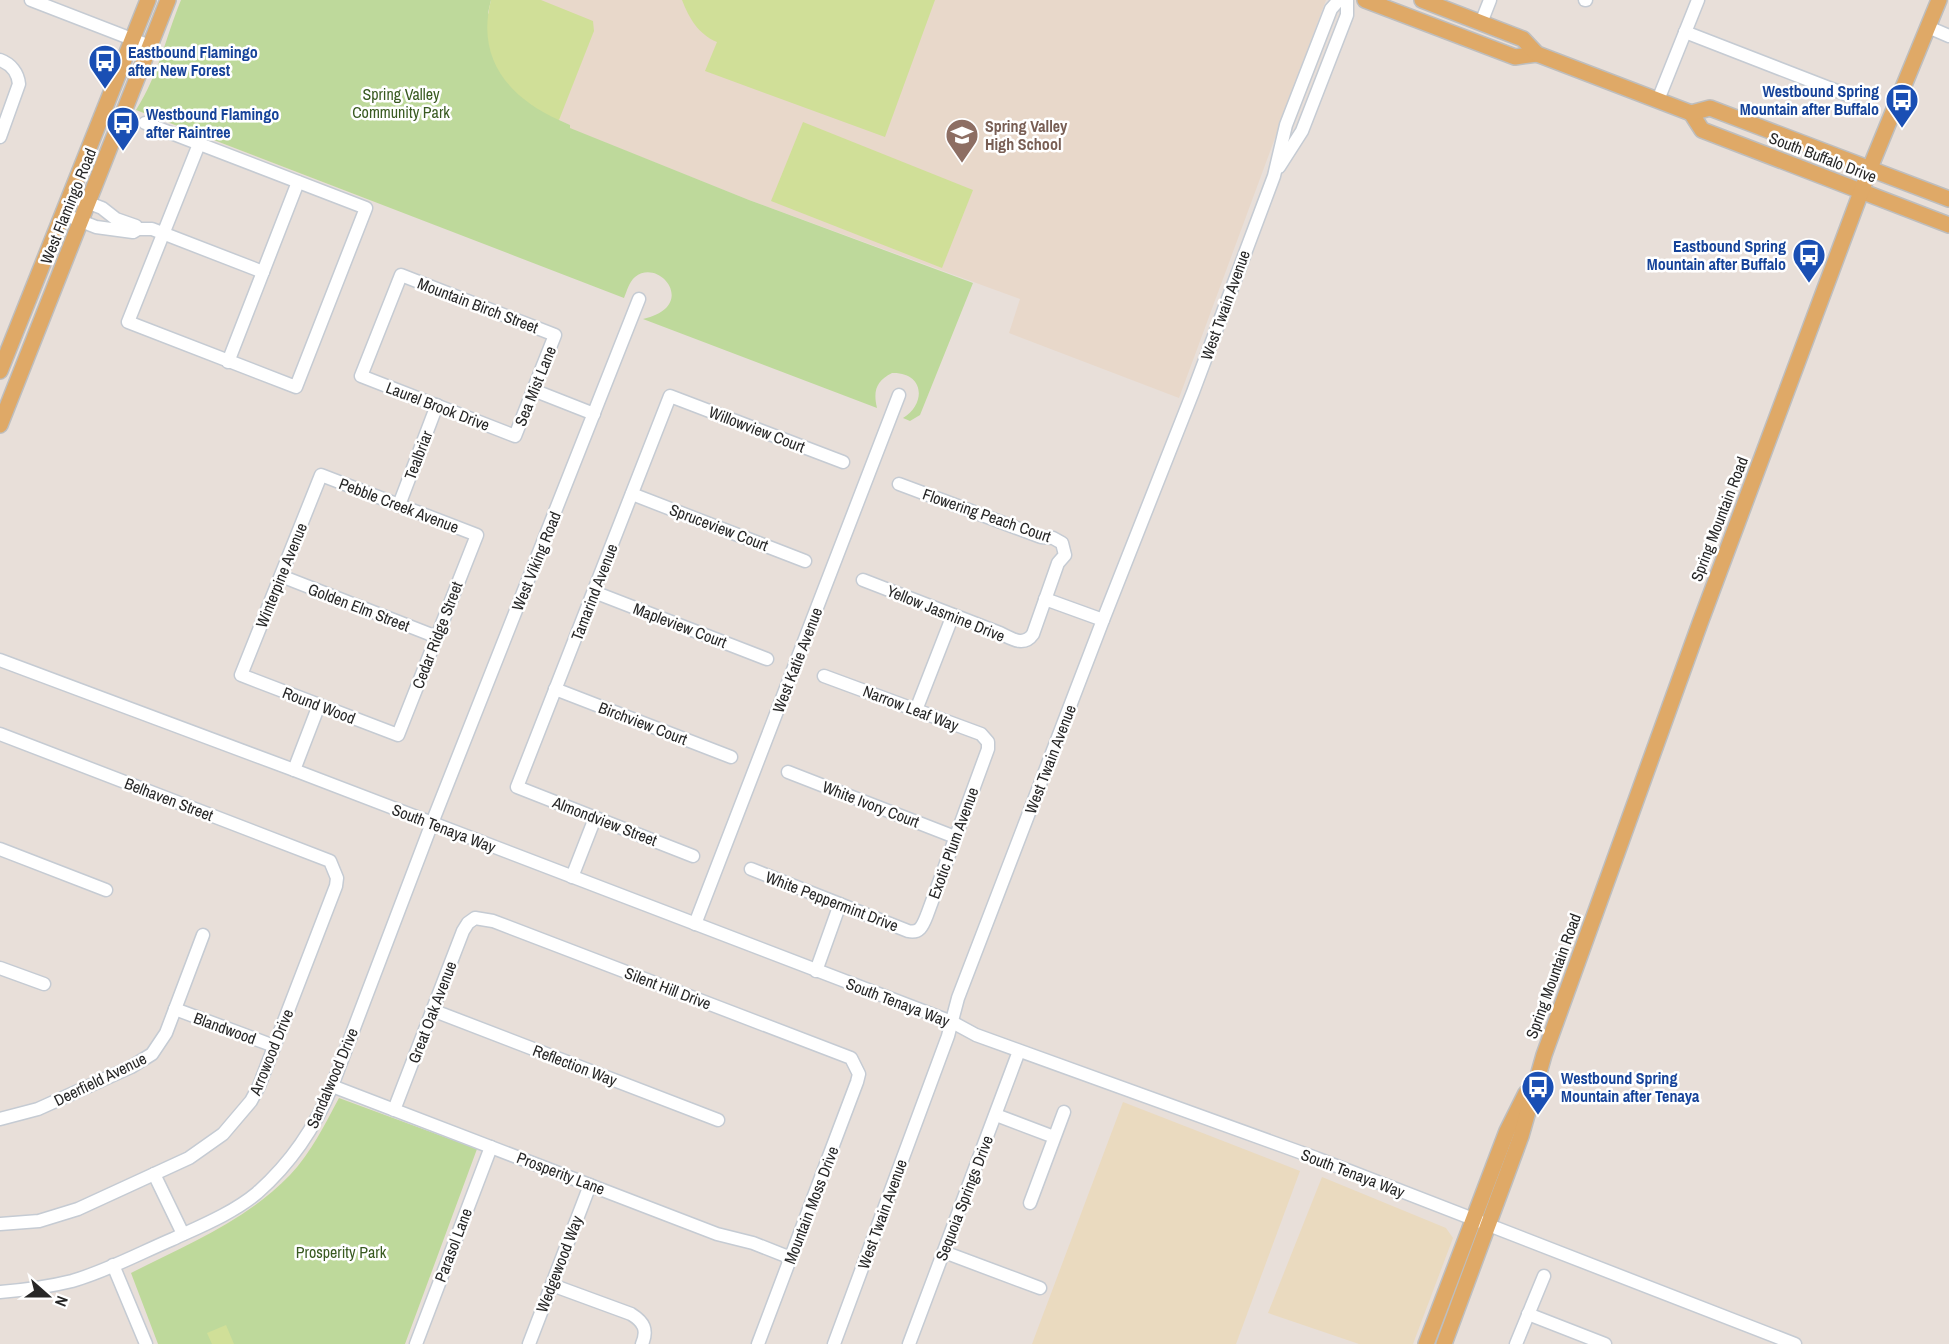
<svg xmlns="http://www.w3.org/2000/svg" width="1949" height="1344" viewBox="0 0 1949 1344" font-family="'Archivo Narrow',sans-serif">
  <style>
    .education { fill: #e8d8ca }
    .green { fill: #bed99b }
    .sand { fill: #eadabf }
    .pitch { fill: #d0df98 }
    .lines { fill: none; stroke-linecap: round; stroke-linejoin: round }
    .minor-casing { stroke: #c5cbd3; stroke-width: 15 }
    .major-casing { stroke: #bebebe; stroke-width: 18 }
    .minor { stroke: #fff; stroke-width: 12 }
    .major { stroke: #dfa967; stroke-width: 15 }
    .labels { text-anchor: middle; stroke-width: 5; stroke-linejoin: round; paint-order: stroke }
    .transit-label { font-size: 16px; font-weight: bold; fill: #164399; stroke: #fff; text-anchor: start }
    .park-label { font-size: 16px; fill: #395a21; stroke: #fff }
    .education-label { font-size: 16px; font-weight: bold; fill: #785e54; stroke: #fff; text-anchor: start }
    .street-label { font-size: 16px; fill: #272727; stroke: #fff }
  </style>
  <rect width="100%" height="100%" fill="#e8dfd9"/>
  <!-- education -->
  <polygon class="education" points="491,0 1326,0 1179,398 1009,333 1020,299 749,200 569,128 570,125 541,112"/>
  <!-- green -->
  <g class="green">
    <path d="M181,0H491L488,13L559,120L570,125V128L749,200L973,283L920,415L910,421L903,418C927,403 924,372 892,373C876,381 873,391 877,408L643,319C699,307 660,257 635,277C629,282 627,291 624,298L136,110C159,74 165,39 181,0Z"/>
    <path d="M339,1098L477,1149L405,1344H158L131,1273C186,1245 247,1220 290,1175C311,1153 325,1124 339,1098Z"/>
  </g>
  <!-- sand -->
  <g class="sand">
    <polygon points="1123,1102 1300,1171 1236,1344 1032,1344"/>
    <polygon points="1322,1177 1446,1228 1453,1238 1413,1344 1359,1344 1268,1313"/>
  </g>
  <!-- pitch -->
  <g class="pitch">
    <path d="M491,0H541L593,21L594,31L559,120C508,97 476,58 491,0Z"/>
    <path d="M682,0H935L885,137L705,71L717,42C698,34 689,18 682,0Z"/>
    <polygon points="803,122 973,190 942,268 771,201"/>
    <polygon points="226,1325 234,1344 212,1344 207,1333"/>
  </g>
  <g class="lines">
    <!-- minor casing -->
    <g class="minor-casing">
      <g id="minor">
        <polyline points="31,0 150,46"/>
        <polyline points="1585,0 1586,0"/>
        <polyline points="1481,23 1490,0"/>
        <polyline points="1928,27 1949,36"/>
        <polyline points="1685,32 1850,96"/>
        <path d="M0,60C11,64 18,73 19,84L0,137"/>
        <polyline points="1658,100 1698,0"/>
        <polyline points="145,123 366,208 296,387 128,322 199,144"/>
        <polyline points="1279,167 1302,131 1347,15 1347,0"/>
        <polyline points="70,196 102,208 116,219 136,226"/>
        <polyline points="63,214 96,227 133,232 138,229 152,229 263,272"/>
        <polygon points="401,275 555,335 515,436 361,376"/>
        <polyline points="228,362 298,182"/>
        <polyline points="533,390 594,414"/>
        <polygon points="321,475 477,535 398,735 241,675"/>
        <polyline points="632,494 805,561"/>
        <polyline points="399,505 437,405"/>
        <polyline points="281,576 437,637"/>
        <path d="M863,580L1000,633C1012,639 1024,647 1033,634L1058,563L1065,555L1062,543L1053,538L1041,537L899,484"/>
        <polyline points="594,592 767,659"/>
        <polyline points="1045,599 1103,620"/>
        <polyline points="0,660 294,770 952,1022 976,1035 1316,1158 1795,1344"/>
        <polyline points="555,689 731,757"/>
        <polyline points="916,710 953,615"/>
        <polyline points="0,734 330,861 337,878 336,886 259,1086 251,1101 223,1134 189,1158 78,1209 39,1221 0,1224"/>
        <polyline points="294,770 319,705"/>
        <polyline points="788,772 955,837"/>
        <polyline points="0,849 106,890"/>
        <polyline points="693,856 517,787 670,396 843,462"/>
        <path d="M751,869L908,931C920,934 923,925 927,915L988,749V742L981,734L824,676"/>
        <polyline points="572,877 595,818"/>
        <polyline points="695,924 899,395"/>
        <polyline points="0,968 44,984"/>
        <polyline points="816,971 840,904"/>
        <polyline points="175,1009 274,1046"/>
        <polyline points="432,1010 718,1120"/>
        <polyline points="332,1086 717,1234 753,1243 791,1258"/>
        <polyline points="394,1110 463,931 468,923 475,918 493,921 851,1058 859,1074 857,1082 758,1344"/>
        <polyline points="996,1115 1054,1137"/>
        <polyline points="0,1119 38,1109 131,1067 152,1054 166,1033 203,935"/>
        <polyline points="154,1174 183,1234"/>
        <polyline points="1030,1203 1064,1112"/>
        <polyline points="944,1252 1040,1288"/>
        <polyline points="113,1265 146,1344"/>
        <path d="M552,1285L631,1314C644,1322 648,1330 642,1344"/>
        <path d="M0,1292C24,1290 48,1287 72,1281C107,1271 140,1253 173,1239C201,1226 233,1213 257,1193C291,1163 315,1128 332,1086L432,823L639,299"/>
        <polyline points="1528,1314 1605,1344"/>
        <polyline points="416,1344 491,1147"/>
        <polyline points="529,1344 590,1185"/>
        <polyline points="834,1344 948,1036 958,998 1103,620 1193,392 1274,176 1286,125 1331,9 1339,0"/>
        <polyline points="909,1344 1019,1051"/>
        <polyline points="1516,1344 1544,1276"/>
      </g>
    </g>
    <!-- major casing -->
    <g class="major-casing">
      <g id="major">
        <polyline points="1365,0 1515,57 1537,54"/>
        <polyline points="1422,0 1523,39 1537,54 1691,113 1702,130 1949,225"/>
        <polyline points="1691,113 1710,108 1949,199"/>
        <polyline points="0,371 148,0"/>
        <polyline points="0,425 168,0"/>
        <polyline points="1426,1344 1507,1131 1526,1093"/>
        <polyline points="1444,1344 1521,1136 1544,1055 1700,623 1870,168 1939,0"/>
      </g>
    </g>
    <!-- minor -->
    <use href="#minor" class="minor"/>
    <!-- major -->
    <use href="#major" class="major"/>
  </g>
  <!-- icons -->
  <defs>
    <g id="bus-pin" transform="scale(1.725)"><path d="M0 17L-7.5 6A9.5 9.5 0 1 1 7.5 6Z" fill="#1a4fb4" stroke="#fff"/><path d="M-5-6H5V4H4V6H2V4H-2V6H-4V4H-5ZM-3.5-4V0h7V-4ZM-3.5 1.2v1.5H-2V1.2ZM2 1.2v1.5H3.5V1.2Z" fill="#fff"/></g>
    <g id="school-pin" transform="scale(1.725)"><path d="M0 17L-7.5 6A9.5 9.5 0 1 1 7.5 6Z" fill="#8d6e63" stroke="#fff"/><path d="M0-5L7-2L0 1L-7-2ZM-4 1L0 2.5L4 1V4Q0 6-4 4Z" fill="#fff"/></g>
  </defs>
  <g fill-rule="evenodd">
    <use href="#bus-pin" x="105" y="61"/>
    <use href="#bus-pin" x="1902" y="100"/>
    <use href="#bus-pin" x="123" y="123"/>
    <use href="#school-pin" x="962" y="135"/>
    <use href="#bus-pin" x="1809" y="255"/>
    <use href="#bus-pin" x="1538" y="1087"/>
  </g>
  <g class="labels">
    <!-- transit labels -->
    <g class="transit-label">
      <text x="128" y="58">Eastbound Flamingo<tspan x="128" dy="18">after New Forest</tspan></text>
      <text x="1879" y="97" text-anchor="end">Westbound Spring<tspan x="1879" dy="18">Mountain after Buffalo</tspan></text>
      <text x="146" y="120">Westbound Flamingo<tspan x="146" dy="18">after Raintree</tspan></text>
      <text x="1786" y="252" text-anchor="end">Eastbound Spring<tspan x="1786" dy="18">Mountain after Buffalo</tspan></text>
      <text x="1561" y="1084">Westbound Spring<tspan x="1561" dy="18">Mountain after Tenaya</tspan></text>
    </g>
    <!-- park labels -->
    <g class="park-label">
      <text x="401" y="100">Spring Valley<tspan x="401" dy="18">Community Park</tspan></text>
      <text x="341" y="1258">Prosperity Park</text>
    </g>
    <!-- education labels -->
    <g class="education-label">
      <text x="985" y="132">Spring Valley<tspan x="985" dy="18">High School</tspan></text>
    </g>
    <!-- street labels -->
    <g class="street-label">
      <text transform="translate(1823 157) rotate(21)" y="6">South Buffalo Drive</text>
      <text transform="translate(68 206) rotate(-68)" y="6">West Flamingo Road</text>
      <text transform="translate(478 305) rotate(21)" y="6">Mountain Birch Street</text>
      <text transform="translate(1225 305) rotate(-70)" y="6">West Twain Avenue</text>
      <text transform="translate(535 386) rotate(-68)" y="6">Sea Mist Lane</text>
      <text transform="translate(438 406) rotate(21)" y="6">Laurel Brook Drive</text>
      <text transform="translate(757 429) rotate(21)" y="6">Willowview Court</text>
      <text transform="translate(418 455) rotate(-69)" y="6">Tealbriar</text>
      <text transform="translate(399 505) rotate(21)" y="6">Pebble Creek Avenue</text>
      <text transform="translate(987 515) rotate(19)" y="6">Flowering Peach Court</text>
      <text transform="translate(1719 519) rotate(-69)" y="6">Spring Mountain Road</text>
      <text transform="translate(719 527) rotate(21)" y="6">Spruceview Court</text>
      <text transform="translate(536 561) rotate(-68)" y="6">West Viking Road</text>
      <text transform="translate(281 575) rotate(-68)" y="6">Winterpine Avenue</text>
      <text transform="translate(594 592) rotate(-69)" y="6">Tamarind Avenue</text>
      <text transform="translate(359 607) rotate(21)" y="6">Golden Elm Street</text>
      <text transform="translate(946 613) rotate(22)" y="6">Yellow Jasmine Drive</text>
      <text transform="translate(680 625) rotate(21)" y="6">Mapleview Court</text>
      <text transform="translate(437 635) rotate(-69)" y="6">Cedar Ridge Street</text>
      <text transform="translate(797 660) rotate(-69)" y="6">West Katie Avenue</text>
      <text transform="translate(319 705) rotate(21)" y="6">Round Wood</text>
      <text transform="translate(911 708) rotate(21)" y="6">Narrow Leaf Way</text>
      <text transform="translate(643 723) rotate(21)" y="6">Birchview Court</text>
      <text transform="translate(1050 759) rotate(-69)" y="6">West Twain Avenue</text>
      <text transform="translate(169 799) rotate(21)" y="6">Belhaven Street</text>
      <text transform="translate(871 804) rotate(21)" y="6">White Ivory Court</text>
      <text transform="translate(605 821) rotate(21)" y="6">Almondview Street</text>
      <text transform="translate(444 828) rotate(21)" y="6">South Tenaya Way</text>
      <text transform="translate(953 843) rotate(-70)" y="6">Exotic Plum Avenue</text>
      <text transform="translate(832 901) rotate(21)" y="6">White Peppermint Drive</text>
      <text transform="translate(1553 976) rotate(-70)" y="6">Spring Mountain Road</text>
      <text transform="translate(668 988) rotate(21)" y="6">Silent Hill Drive</text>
      <text transform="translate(898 1002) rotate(21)" y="6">South Tenaya Way</text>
      <text transform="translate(432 1012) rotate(-69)" y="6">Great Oak Avenue</text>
      <text transform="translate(225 1028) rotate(20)" y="6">Blandwood</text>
      <text transform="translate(271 1052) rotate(-68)" y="6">Arrowood Drive</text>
      <text transform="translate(575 1065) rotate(21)" y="6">Reflection Way</text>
      <text transform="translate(332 1078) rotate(-67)" y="6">Sandalwood Drive</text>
      <text transform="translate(100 1079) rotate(-26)" y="6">Deerfield Avenue</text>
      <text transform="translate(561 1173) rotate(21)" y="6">Prosperity Lane</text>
      <text transform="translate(1353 1173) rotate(21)" y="6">South Tenaya Way</text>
      <text transform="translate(964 1198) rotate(-69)" y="6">Sequoia Springs Drive</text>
      <text transform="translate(811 1205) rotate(-69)" y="6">Mountain Moss Drive</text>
      <text transform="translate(882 1214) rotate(-70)" y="6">West Twain Avenue</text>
      <text transform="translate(453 1245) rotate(-69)" y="6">Parasol Lane</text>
      <text transform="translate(559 1264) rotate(-69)" y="6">Wedgewood Way</text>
    </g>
  </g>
  <!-- north arrow -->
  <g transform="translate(48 1296) rotate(111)" stroke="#ffffff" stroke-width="4.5" paint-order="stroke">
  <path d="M0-4.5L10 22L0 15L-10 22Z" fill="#272727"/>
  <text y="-9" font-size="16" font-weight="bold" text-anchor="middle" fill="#272727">N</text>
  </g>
</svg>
